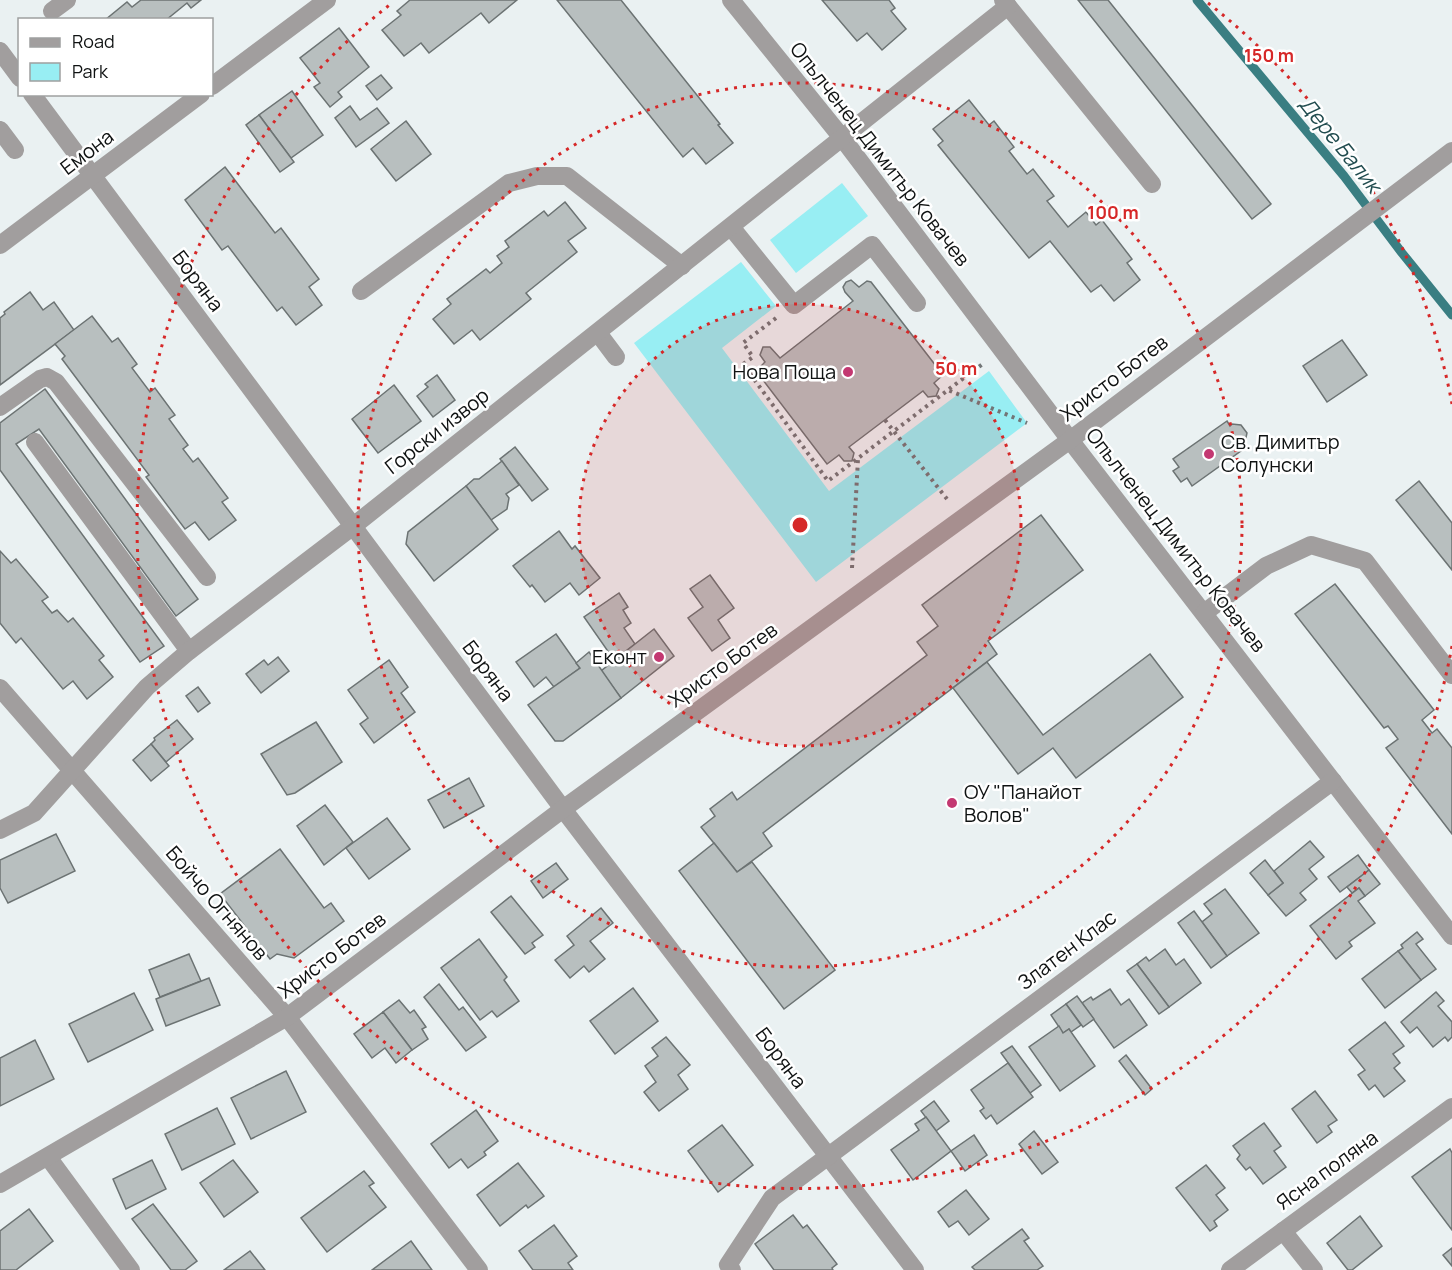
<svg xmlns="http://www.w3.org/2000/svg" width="1452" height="1270" viewBox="0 0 1452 1270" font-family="Manrope,sans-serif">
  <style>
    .green { fill: #98eef3 }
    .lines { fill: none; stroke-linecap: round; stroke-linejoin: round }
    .stream { stroke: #3a7e82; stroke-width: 9 }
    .building { fill: #b8bfbf; stroke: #6c7373; stroke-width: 1.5 }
    .path { stroke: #727677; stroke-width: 4; stroke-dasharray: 3 4.5; stroke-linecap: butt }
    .minor { stroke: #a19e9e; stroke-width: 18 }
    .ring { fill: none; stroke: #d62828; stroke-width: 3; stroke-dasharray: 3 6 }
    .poi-dot { fill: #c33871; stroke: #fff; stroke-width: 2 }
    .labels { text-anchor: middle; stroke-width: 5; stroke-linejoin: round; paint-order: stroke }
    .street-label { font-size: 20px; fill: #0f1212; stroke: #fff }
    .poi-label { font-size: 20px; fill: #0f1212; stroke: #fff; text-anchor: end }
    .water-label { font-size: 21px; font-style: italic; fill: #214c4f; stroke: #fff }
    .centre { fill: #d62828; stroke: #fff; stroke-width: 3 }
    .ring-label { font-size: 18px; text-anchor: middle; font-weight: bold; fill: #d62828; stroke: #fff; stroke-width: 5; stroke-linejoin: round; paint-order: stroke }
  </style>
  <rect width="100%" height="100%" fill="#eaf1f2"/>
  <!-- green -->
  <g class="green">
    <polygon points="842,183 868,216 796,273 770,240"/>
    <polygon points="741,262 776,306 722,348 829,491 989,371 1027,423 816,582 634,343"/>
  </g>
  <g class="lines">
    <!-- stream -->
    <polyline class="stream" points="1197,0 1344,176 1402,253 1452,315"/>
  </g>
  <!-- building -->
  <g class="building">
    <polygon points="141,0 201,0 191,8 187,3 166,20 105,20 127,2 132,7"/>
    <polygon points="410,0 517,0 489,23 481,13 429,53 421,43 404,56 382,30 401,15 397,11"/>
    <polygon points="557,0 621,0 720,124 718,125 733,143 706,164 693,148 683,157"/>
    <polygon points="822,0 889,0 895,8 891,11 906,29 882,50 867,33 857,41"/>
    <polygon points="1078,0 1108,0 1271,204 1252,219"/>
    <polygon points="339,28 369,67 338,92 342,97 330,107 314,87 320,83 300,58"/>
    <polygon points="381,75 392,88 377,100 366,86"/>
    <polygon points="292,91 323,135 291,158 259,115"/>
    <polygon points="969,100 989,125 994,121 1014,147 1009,151 1027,174 1033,169 1054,196 1047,201 1068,227 1086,212 1096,225 1102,220 1132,259 1127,263 1140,280 1114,301 1101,285 1091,292 1050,241 1029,258 938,145 943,141 933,129"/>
    <polygon points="350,106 360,120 377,108 389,123 356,147 335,118"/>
    <polygon points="259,115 294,162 280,172 246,125"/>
    <polygon points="406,121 431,154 396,181 371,149"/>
    <polygon points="225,167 275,233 281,228 319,279 309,287 322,305 296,325 282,307 277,311 228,246 222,250 185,200"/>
    <polygon points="565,202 586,228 568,241 577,252 526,293 531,299 480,340 472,330 454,344 433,319 451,304 447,299 486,269 490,273 502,263 497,256 509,247 505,241 544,211 548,216"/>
    <polygon points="851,280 859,287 867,281 871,282 943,375 934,383 939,389 936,396 928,397 923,391 849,447 854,453 852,461 844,461 839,455 827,464 756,371 765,362 760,355 763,347 770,347 780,358 853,301 845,292 843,287 846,282"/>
    <polygon points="30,292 43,310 54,302 74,330 0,385 0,318 5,314 4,312"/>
    <polygon points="92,316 112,342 118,338 137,364 132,368 150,392 155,388 175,415 169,419 188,445 183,449 193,462 198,458 228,498 222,502 236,520 209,540 195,522 185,529 146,477 149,475 62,359 65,356 55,344"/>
    <polygon points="1342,340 1367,375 1327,402 1303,366"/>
    <polygon points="437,375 455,400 433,417 417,396 428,387 425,384"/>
    <polygon points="394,385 421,421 378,453 352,419"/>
    <polygon points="45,389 198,599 176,616 39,429 16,444 164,646 140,662 0,470 0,423"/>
    <polygon points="1227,421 1230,426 1232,424 1241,425 1247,433 1245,442 1242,444 1245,448 1192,486 1187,478 1181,482 1173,471 1179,467 1173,459"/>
    <polygon points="515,447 548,489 532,501 500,459"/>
    <polygon points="502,461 519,485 506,494 509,498 507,509 491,520 466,486 474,479 479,479"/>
    <polygon points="1419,481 1452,523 1452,570 1396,500"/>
    <polygon points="466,486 498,529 434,581 406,544 408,532"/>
    <polygon points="1041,515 1083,570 988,641 997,654 763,833 772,846 737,872 701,827 715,816 710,809 732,792 737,800 927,655 917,642 938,626 922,605"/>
    <polygon points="559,531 572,549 575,546 600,578 579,595 570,583 545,602 532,585 530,587 513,566"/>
    <polygon points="0,551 11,563 16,559 48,597 42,601 52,613 57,610 68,622 73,618 104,656 99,660 113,677 87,699 73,681 63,689 21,638 16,643 0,623"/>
    <polygon points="710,575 734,608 718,620 730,638 712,651 688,618 703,607 690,589"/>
    <polygon points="1335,584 1434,710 1422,720 1432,733 1437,729 1452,748 1452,834 1386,748 1398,739 1388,726 1384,728 1295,614"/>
    <polygon points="619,593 628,607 623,610 631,623 624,628 635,644 614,660 584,617"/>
    <polygon points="654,629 674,656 621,698 601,671"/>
    <polygon points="556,634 580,668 554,687 546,677 534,687 516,662"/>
    <polygon points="589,652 621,698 563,741 555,741 528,705 580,668 576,663"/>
    <polygon points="1150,654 1183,697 1076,778 1053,748 1018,774 953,688 987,662 1043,735"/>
    <polygon points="278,657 289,671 261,693 246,674 264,660 268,665"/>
    <polygon points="389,660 408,687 401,693 415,712 374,743 360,724 368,718 348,690"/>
    <polygon points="198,687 210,703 198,712 186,696"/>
    <polygon points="177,720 193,739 166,762 151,744 155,740 154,738"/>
    <polygon points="316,722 342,762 295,793 287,795 261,754"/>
    <polygon points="151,744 169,766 151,781 133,760"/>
    <polygon points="469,778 484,806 444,828 428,800"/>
    <polygon points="325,805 353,842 324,865 297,826"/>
    <polygon points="387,818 410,849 369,879 346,848"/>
    <polygon points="56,834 75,871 8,903 0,888 0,860"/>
    <polygon points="1310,841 1324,857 1309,869 1317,879 1300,893 1306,900 1286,916 1268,895 1283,883 1274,871"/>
    <polygon points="714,843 737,872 752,862 835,970 784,1009 679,871"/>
    <polygon points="280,849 324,908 331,903 344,921 294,958 277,954 270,959 220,894"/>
    <polygon points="1358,855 1369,870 1340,892 1328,877"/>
    <polygon points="1265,860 1283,883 1268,895 1250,873"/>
    <polygon points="556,863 568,879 543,898 531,881"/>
    <polygon points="1369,870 1380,884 1365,896 1359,888 1352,893 1347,887"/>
    <polygon points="1359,888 1365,896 1358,901 1375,923 1349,942 1352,946 1336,959 1310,926"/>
    <polygon points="1225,889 1259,933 1227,956 1202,922 1212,914 1204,904"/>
    <polygon points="511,896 543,935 532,943 535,947 525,954 491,912"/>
    <polygon points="601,908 613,923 590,941 605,959 589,972 584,966 570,978 555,960 574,945 567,936"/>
    <polygon points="1194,911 1227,956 1211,968 1178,923"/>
    <polygon points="1417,932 1423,939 1416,944 1436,969 1421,980 1398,951 1403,948 1401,945"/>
    <polygon points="479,939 507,977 504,980 519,1001 497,1017 492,1011 480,1020 441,968"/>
    <polygon points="1165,949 1176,965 1184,959 1201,983 1169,1007 1137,964 1146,957 1149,961"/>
    <polygon points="1398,951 1421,980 1385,1008 1362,979"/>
    <polygon points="189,954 201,981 160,997 149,970"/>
    <polygon points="1137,964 1169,1007 1159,1014 1127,971"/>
    <polygon points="209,978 220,1005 166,1026 156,999"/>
    <polygon points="439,984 459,1010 463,1007 486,1037 466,1051 424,997"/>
    <polygon points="633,988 658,1021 615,1054 590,1021"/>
    <polygon points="1110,989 1121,1005 1129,999 1147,1025 1114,1048 1082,1003 1091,997 1093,1000"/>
    <polygon points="1436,992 1444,1001 1438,1006 1452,1022 1452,1037 1448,1041 1445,1037 1433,1047 1417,1027 1410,1033 1401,1022"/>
    <polygon points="134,993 153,1030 88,1062 69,1024"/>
    <polygon points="1077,996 1094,1019 1083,1027 1066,1004"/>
    <polygon points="399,1000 410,1013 414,1010 426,1027 422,1029 428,1039 412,1050 383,1012"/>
    <polygon points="1066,1004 1081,1025 1071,1032 1069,1029 1063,1033 1051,1015"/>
    <polygon points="383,1012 412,1050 396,1063 385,1048 372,1058 354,1034"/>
    <polygon points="1385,1022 1404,1046 1393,1054 1400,1063 1394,1068 1405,1081 1384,1097 1375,1085 1369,1090 1358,1075 1365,1070 1349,1050"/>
    <polygon points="1059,1026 1063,1033 1069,1029 1095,1066 1060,1091 1029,1047"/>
    <polygon points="666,1037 690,1065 678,1075 688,1089 659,1111 644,1092 656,1082 645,1066 658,1056 652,1048"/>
    <polygon points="35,1040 54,1079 0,1106 0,1058"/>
    <polygon points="1012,1046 1041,1085 1030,1093 1001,1053"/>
    <polygon points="1126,1055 1152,1089 1145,1095 1119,1061"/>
    <polygon points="1008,1063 1033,1097 997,1124 991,1115 986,1119 980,1111 984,1108 971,1090"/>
    <polygon points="286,1071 306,1112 251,1139 231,1098"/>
    <polygon points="1315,1091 1337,1120 1328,1126 1332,1132 1317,1143 1292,1109"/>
    <polygon points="934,1101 949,1121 936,1131 921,1111"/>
    <polygon points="217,1108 235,1144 182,1170 165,1134"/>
    <polygon points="476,1110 498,1141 484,1152 486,1155 468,1168 461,1159 449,1168 431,1144"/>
    <polygon points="926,1117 951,1151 913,1180 891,1150 919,1130 915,1124"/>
    <polygon points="1264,1123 1281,1146 1274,1151 1286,1167 1263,1184 1250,1167 1246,1170 1237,1159 1240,1155 1233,1146"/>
    <polygon points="722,1125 753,1165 718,1192 688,1151"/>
    <polygon points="1034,1131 1058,1162 1042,1174 1019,1144"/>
    <polygon points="974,1135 987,1155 965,1171 951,1151"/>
    <polygon points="1450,1149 1452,1153 1452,1230 1412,1177"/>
    <polygon points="152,1160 166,1189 126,1209 113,1179"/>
    <polygon points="233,1160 258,1192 224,1217 200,1183"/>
    <polygon points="518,1163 544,1196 528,1208 526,1205 500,1226 477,1195"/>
    <polygon points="1206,1165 1225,1188 1216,1195 1228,1210 1214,1221 1217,1226 1210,1231 1176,1188"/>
    <polygon points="364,1171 374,1183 369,1186 386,1207 327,1252 301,1218"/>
    <polygon points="966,1190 989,1219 969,1235 958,1221 949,1227 938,1212"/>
    <polygon points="153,1204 197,1261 185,1270 171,1270 132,1219"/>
    <polygon points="29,1209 53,1241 16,1270 0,1270 0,1231"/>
    <polygon points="793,1215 803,1228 807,1225 837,1264 832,1268 833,1270 774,1270 755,1244"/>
    <polygon points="1360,1216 1382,1246 1352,1270 1348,1270 1327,1243"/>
    <polygon points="554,1225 577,1256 568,1263 573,1270 533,1270 519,1251"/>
    <polygon points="1022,1229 1029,1238 1024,1241 1043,1266 1037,1270 975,1270 972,1267"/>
    <polygon points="411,1241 432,1270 372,1270"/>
    <polygon points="1452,1248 1452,1266 1443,1255"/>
    <polygon points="250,1251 265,1270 224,1270"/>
  </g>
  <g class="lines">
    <!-- path -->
    <g class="path">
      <polyline points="776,318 743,343 753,357 743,364 828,481 948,390 1027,423"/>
      <polyline points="949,389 984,363"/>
      <polyline points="885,420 947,499"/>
      <polyline points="852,568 858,459"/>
    </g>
    <!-- minor -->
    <g class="minor">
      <polyline points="731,0 843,139 1070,440 1452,936"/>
      <polyline points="1003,0 1152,184"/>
      <polyline points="52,11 67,0"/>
      <polyline points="0,51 20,78"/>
      <polyline points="212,86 327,0"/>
      <polyline points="32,94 563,809 915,1270"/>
      <polyline points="0,130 15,150"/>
      <polyline points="731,227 794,305 872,245 917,303"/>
      <polyline points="0,245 201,94"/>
      <polyline points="361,291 509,183 537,176 567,176 682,266"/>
      <polyline points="598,333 616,357"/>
      <polyline points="0,407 40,379 47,377 56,382 207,577"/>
      <polyline points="35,442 189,651"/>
      <polyline points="1204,613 1266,566 1311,545 1365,561 1452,675"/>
      <polyline points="0,688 287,1017 479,1270"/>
      <polyline points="0,830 34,813 147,687 189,651 352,527 1008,6"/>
      <polyline points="48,1157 131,1270"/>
      <polyline points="0,1184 287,1017 563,809 1070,440 1452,151"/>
      <polyline points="1283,1231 1314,1270"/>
      <polyline points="732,1270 728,1265 772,1198 1333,781"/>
      <polyline points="1230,1270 1452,1107"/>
    </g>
  </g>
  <!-- distance rings -->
  <circle cx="800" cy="525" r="221" fill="#d62828" fill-opacity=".12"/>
  <g class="ring">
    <circle cx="800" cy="525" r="221"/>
    <circle cx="800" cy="525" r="442"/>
    <path d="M1452 646A663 663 0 1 1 392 3M1208 3A663 663 0 0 1 1452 404"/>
  </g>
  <!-- markers -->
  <g class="poi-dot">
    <circle cx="848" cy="372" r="6"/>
    <circle cx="1209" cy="454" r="6"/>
    <circle cx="659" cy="657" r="6"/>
    <circle cx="952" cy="803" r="6"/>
  </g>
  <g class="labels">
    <!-- street labels -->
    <g class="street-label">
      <text transform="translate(87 152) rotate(-37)" y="7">Емона</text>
      <text transform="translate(880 154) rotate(52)" y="7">Опълченец Димитър Ковачев</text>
      <text transform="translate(198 281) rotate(53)" y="7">Боряна</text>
      <text transform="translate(1114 378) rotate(-37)" y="7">Христо Ботев</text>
      <text transform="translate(437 431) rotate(-38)" y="7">Горски извор</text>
      <text transform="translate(1176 540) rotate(52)" y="7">Опълченец Димитър Ковачев</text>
      <text transform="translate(723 665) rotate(-36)" y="7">Христо Ботев</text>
      <text transform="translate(488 671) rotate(53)" y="7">Боряна</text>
      <text transform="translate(217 903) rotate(49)" y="7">Бойчо Огнянов</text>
      <text transform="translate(1067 950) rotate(-37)" y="7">Златен Клас</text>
      <text transform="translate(332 955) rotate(-37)" y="7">Христо Ботев</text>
      <text transform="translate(781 1058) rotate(53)" y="7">Боряна</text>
      <text transform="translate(1327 1170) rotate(-36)" y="7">Ясна поляна</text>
    </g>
    <!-- poi labels -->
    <g class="poi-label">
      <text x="836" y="379">Нова Поща</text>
      <text x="1221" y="449" text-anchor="start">Св. Димитър<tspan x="1221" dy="23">Солунски</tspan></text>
      <text x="647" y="664">Еконт</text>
      <text x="964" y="799" text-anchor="start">ОУ "Панайот<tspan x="964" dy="23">Волов"</tspan></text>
    </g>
    <!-- water labels -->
    <g class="water-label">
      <text transform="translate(1340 145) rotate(51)" y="7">Дере Балик</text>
    </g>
  </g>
  <circle cx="800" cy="525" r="9" class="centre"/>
  <g class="ring-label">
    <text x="1269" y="62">150 m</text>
    <text x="1113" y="219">100 m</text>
    <text x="956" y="375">50 m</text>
  </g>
  <!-- legend -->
  <rect x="18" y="18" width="195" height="78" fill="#ffffff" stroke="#9fa0a0" stroke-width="1.5"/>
  <rect x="30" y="38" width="30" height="9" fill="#a19e9e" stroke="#9fa0a0" stroke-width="1.5"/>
  <text x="72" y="48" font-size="18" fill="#0f1212">Road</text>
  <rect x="30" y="63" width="30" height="18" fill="#98eef3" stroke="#9fa0a0" stroke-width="1.5"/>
  <text x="72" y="78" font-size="18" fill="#0f1212">Park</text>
</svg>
